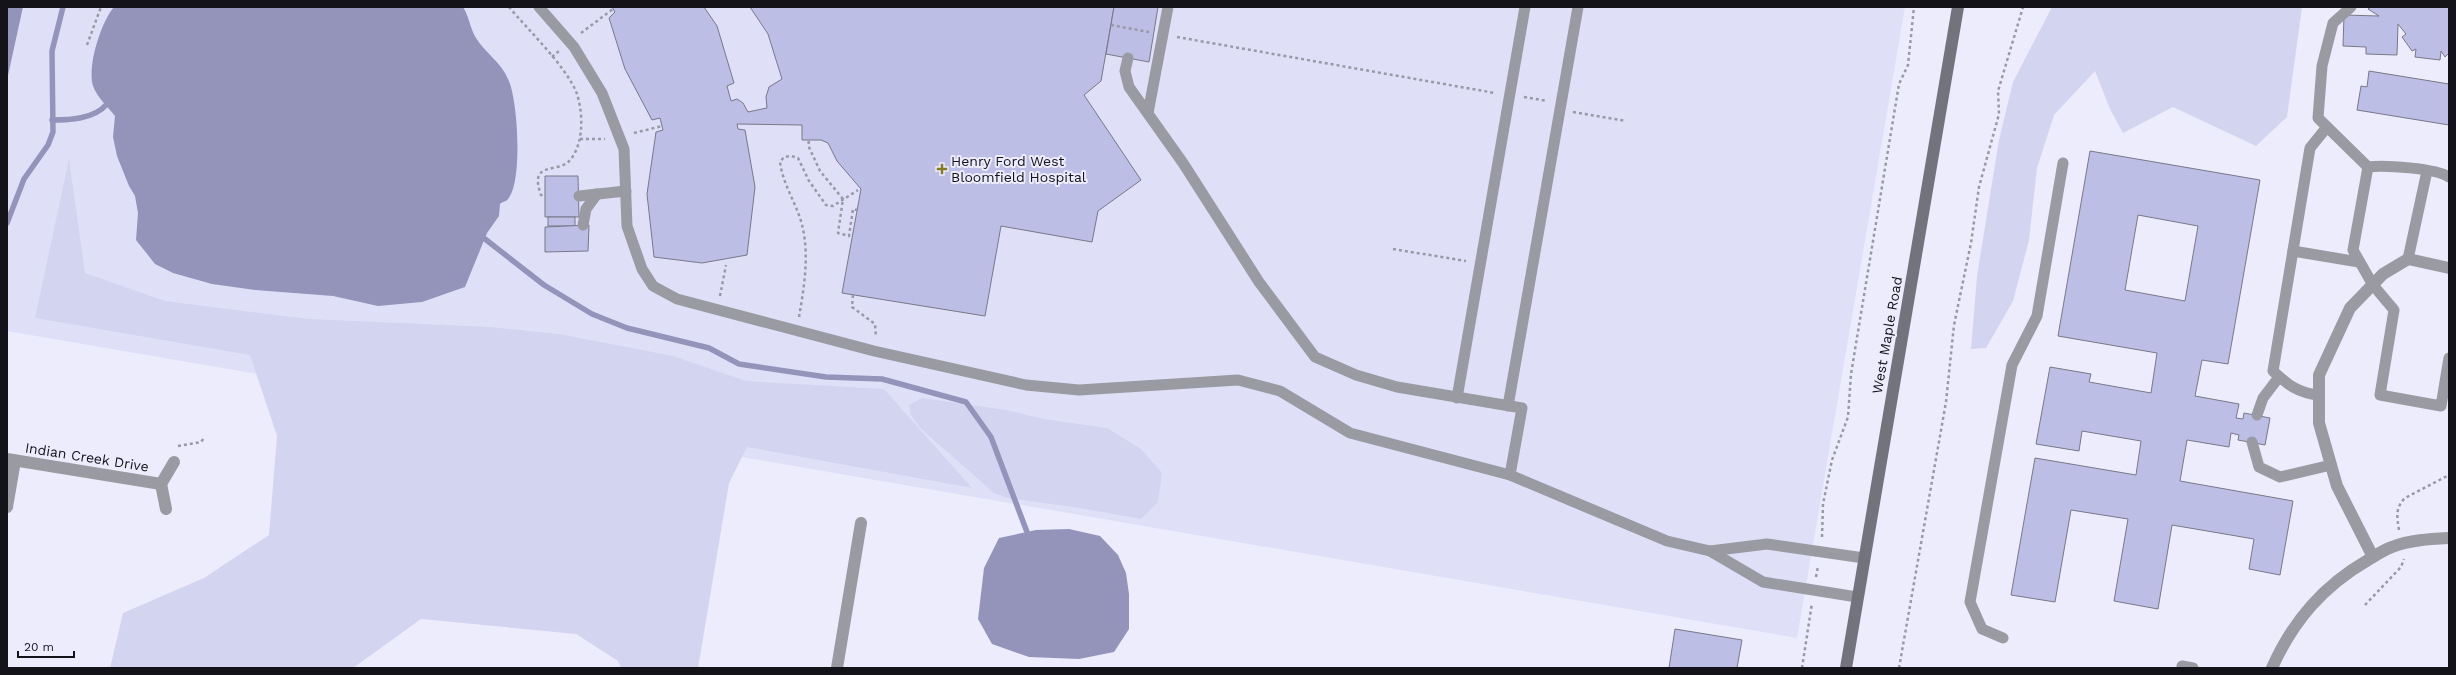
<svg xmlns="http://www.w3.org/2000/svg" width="2456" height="675" viewBox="0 0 2456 675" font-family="'Work Sans',sans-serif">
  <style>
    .built { fill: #dfe0f8 }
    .green { fill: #d3d4f0 }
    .water { fill: #9494ba }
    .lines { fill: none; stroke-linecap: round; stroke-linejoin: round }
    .stream { stroke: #9494ba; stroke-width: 5.5 }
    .building { fill: #bdbee5; stroke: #787887; fill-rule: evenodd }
    .path { stroke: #9999a6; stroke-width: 2.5; stroke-dasharray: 3 3; stroke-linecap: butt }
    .lane { stroke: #9a9aa2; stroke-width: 11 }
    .street { stroke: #9a9aa2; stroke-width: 12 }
    .secondary { stroke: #72737d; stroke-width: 12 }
    .poi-dot { fill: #847c23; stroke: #ececfd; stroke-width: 1.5 }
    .labels { text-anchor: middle; stroke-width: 4; stroke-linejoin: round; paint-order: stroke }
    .poi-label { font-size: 14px; fill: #131319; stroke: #ececfd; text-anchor: start }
    .street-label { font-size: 14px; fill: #131319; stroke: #ececfd }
  </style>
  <rect width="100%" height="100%" fill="#ececfd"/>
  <!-- built -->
  <polygon class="built" points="7,7 1905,7 1797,638 7,331"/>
  <!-- green -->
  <g class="green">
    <polygon points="2052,7 2302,7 2287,117 2256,146 2173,107 2123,133 2110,109 2095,71 2054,115 2037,168 2029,240 2013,301 1986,348 1971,349 1977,276 1999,140 2013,82"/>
    <polygon points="69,159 85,273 165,301 309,319 491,327 559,334 673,356 746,381 884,389 972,488 747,447 729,483 698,668 621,668 618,661 576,634 421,619 353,668 110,668 123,613 204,578 269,535 277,436 250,355 35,318"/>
    <polygon points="922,398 1006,410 1044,419 1107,428 1141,449 1162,473 1158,502 1141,519 1080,508 1007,498 994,493 920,428 911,415 909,405"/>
  </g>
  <!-- water -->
  <g class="water">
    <polygon points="7,7 23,7 7,80"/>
    <path d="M114,7H463C469,16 470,28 476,38C485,53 501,62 508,79C518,98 523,183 508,199C506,202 503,201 500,204L499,216L487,233L465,287L422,302L378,306L333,296L255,290L212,284L173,273L155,264L136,240L138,213L135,196L129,186L117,156L113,137L115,116C107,106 97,97 93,86C87,66 101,22 114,7Z"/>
    <polygon points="1069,529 1100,536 1118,555 1126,573 1129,594 1129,629 1114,652 1079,659 1029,657 992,644 978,619 984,568 999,538 1036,530"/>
  </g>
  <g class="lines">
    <!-- stream -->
    <g class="stream">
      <path d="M52,120C69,120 94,119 106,105"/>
      <polyline points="7,223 24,179 48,145 53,132 52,51 63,7"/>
      <polyline points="485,239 544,285 592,314 627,328 709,348 739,364 826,377 882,379 966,402 991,437 1027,532"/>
    </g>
  </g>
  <!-- building -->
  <g class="building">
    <polygon points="612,7 704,7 717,26 734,83 727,86 731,101 737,99 743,103 748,112 767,108 766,97 769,87 782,79 768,34 750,7 1114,7 1101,81 1084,95 1141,180 1098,211 1092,242 1001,226 985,316 842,293 861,189 837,161 828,143 821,140 802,140 802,125 737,124 738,129 745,130 755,187 747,255 702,263 654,257 647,194 656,132 663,130 660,118 652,120 625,69 609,18 615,12"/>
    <polygon points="1114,7 1158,7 1149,62 1106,54"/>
    <polygon points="2371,7 2449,7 2449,53 2445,57 2441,51 2440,60 2415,57 2416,49 2412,51 2402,37 2406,34 2398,24 2397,55 2366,54 2366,47 2343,46 2344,15 2379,16 2368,9"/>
    <polygon points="2369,71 2449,84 2449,125 2357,110 2361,86 2367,87"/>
    <path d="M2090,151L2260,180L2228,364L2202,360L2195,396L2239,404L2236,418L2243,419L2244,413L2270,418L2265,445L2238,440L2239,435L2231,433L2229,447L2187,440L2180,481L2293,501L2280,575L2249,569L2254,539L2172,525L2158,609L2114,601L2128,519L2071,510L2055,602L2011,595L2035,458L2136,475L2141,441L2082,431L2079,451L2036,444L2050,367L2091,374L2089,382L2151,393L2157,353L2058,336ZM2138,215L2198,226L2185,301L2125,290Z"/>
    <polygon points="545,176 578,176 579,217 545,217"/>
    <rect x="548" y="217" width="27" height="9"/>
    <polygon points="589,225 588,251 545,252 545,227"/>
    <polygon points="1675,629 1742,640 1737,668 1669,668"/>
  </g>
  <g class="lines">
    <!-- path -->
    <g class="path">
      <path d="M509,7C528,30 567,67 577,94C583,113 584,142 571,159C559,175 528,159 541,195L545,197"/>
      <polyline points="1111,25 1149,32"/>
      <polyline points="581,33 613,9"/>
      <polyline points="1177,37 1495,93"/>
      <polyline points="87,45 101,7"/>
      <polyline points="552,57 559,51"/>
      <polyline points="1524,97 1547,101"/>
      <polyline points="1573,112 1626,121"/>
      <polyline points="634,133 662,126"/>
      <polyline points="580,139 605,139"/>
      <polyline points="809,141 808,145 820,171 843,199 838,233 849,236 853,209 857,210"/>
      <polyline points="1393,249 1466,261"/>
      <polyline points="853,295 852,307 875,324 876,337"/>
      <polyline points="720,296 726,265"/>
      <path d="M799,317C804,288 809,258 803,229C798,205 783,186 780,162L784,157L791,156L798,158L809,181L826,205L833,206L858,190"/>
      <polyline points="178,446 201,442 204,438"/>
      <path d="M2399,530C2397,517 2395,508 2405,498L2449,475"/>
      <polyline points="1822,537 1823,504 1832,460 1848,417 1851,374 1899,84 1908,65 1914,7"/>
      <polyline points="1816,577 1818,566"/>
      <polyline points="2365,605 2401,567 2404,559"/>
      <polyline points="1802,668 1812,603"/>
      <polyline points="1899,668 1946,402 1954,325 1971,243 1979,187 1999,114 1998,91 2023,7"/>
    </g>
    <!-- lane -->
    <g class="lane">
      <polyline points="539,7 574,47 602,93 624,149 627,226 642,269 653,286 677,299 874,351 1026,385 1079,390 1238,380 1280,391 1350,433 1510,475 1667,541 1710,551 1767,544 1864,558"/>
      <path d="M2351,7L2333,23L2322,66L2318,118L2368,167C2384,165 2436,168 2449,177"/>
      <polyline points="1128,58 1125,71 1129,87 1183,163 1259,282 1315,357 1356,375 1397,387 1522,408 1510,475"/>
      <polyline points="1148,113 1168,7"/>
      <polyline points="2368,167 2353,250 2373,285 2394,310 2380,395 2441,406 2449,358"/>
      <polyline points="579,196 626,191"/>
      <polyline points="583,225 586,209 597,194"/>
      <polyline points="2293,251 2359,262"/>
      <polyline points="2408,259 2427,171"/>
      <path d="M2319,395C2298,393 2288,385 2273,371L2310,148L2327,127"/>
      <polyline points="1457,398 1525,7"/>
      <polyline points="1508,406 1578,7"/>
      <polyline points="2257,415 2263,398 2279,377"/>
      <polyline points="2252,442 2259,467 2280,477 2331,465"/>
      <polyline points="1710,551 1763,582 1857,597"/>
      <polyline points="2003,638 1982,629 1970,602 2012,365 2037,316 2063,163"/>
      <polyline points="2182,666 2193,668"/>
    </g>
    <!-- street -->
    <g class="street">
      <polyline points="7,459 161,484 174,462"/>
      <polyline points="161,484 166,509"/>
      <polyline points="7,507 15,461"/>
      <polyline points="2373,557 2337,486 2319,423 2319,375 2350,308 2383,274 2408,259 2449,268"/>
      <polyline points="837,668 861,523"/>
      <path d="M2272,668C2293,621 2323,586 2368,560C2375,556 2383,550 2392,547C2410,540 2430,539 2449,538"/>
    </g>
    <!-- secondary -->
    <polyline class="secondary" points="1846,668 1958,7"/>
  </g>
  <!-- markers -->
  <path class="poi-dot" d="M940 163h4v4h4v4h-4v4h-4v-4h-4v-4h4z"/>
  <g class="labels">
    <!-- poi labels -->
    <g class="poi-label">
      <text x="951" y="166">Henry Ford West<tspan x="951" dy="16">Bloomfield Hospital</tspan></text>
    </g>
    <!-- street labels -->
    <g class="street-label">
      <text transform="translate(1887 335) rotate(-80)" y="5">West Maple Road</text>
      <text transform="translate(87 457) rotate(9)" y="5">Indian Creek Drive</text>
    </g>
  </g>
  <!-- border -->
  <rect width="2456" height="675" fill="none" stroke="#131319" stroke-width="16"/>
  <!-- scale -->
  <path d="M18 651v6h56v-6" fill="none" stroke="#131319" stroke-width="2"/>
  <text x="24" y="651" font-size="12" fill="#131319" stroke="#ececfd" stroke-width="3" paint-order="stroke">20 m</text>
</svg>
